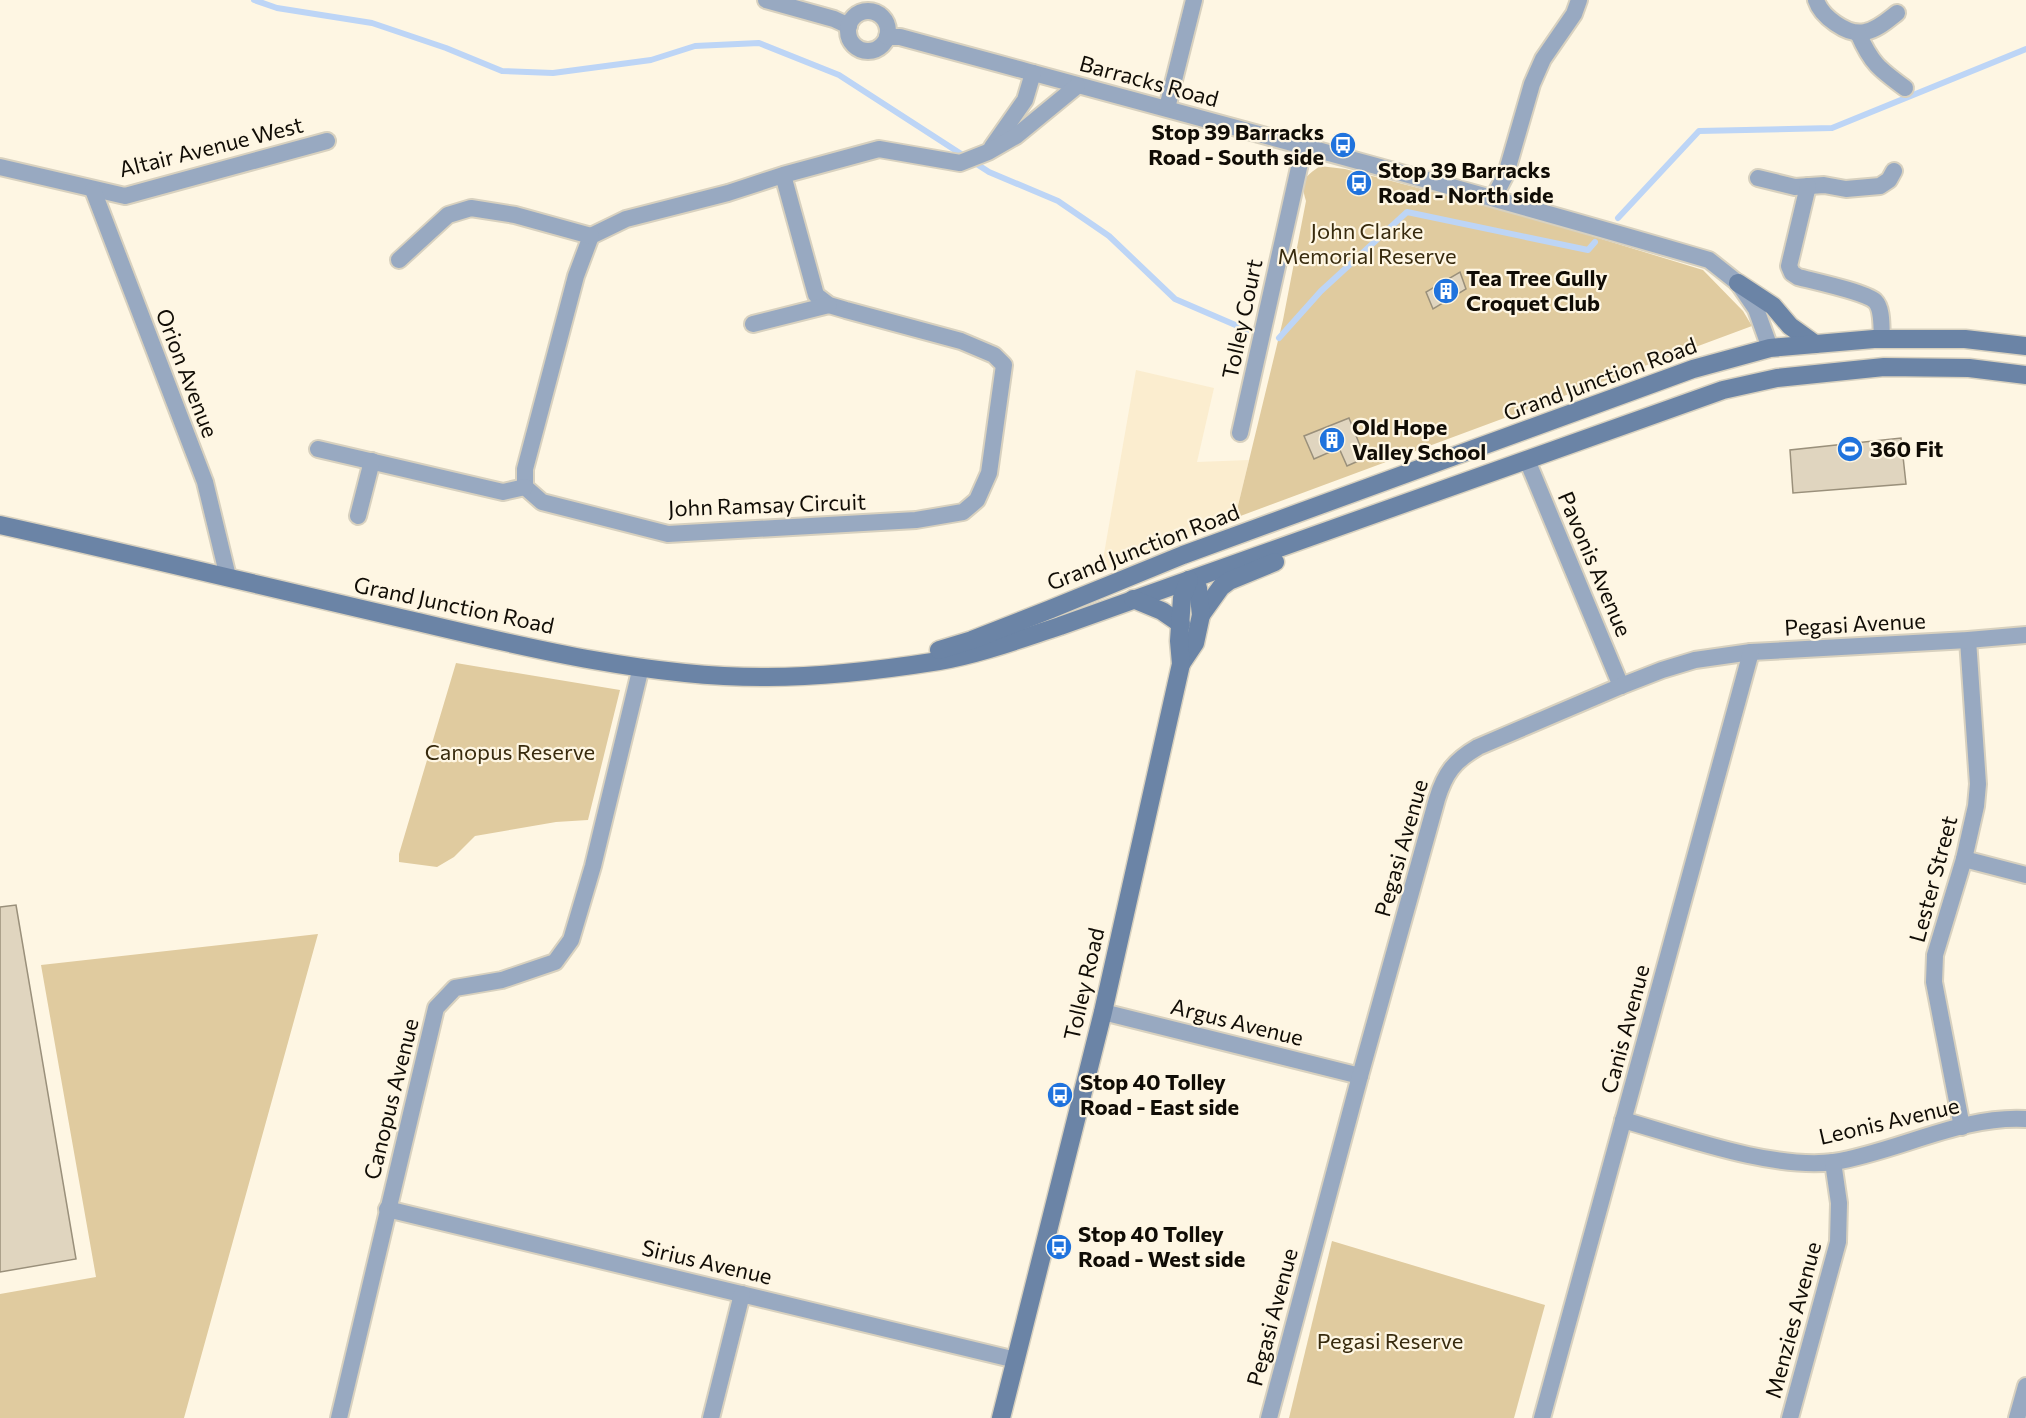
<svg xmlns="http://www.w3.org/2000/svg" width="2026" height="1418" viewBox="0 0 2026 1418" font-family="Commissioner,sans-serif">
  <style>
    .built { fill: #fbedcf }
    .green { fill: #e0cb9f }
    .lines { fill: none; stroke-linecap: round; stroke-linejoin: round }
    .stream { stroke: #bdd5f6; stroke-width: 6 }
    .building { fill: #e0d5bf; stroke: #9a907b; stroke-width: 1.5 }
    .minor-casing { stroke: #d8d1bf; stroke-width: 20 }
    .secondary-casing { stroke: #d8d1bf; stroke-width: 21 }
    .minor { stroke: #98a9c1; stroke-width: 16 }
    .secondary { stroke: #6b84a6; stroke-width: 18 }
    .labels { text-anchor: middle; stroke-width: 4.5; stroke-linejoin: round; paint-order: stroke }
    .street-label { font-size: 22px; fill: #100c05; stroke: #fef6e3 }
    .poi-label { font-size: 22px; font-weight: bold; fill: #100c05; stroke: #fef6e3; text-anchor: start }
    .park-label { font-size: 22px; fill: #382b0e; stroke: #fef6e3 }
  </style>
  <rect width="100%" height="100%" fill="#fef6e3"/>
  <!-- built -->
  <polygon class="built" points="1136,370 1214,388 1197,462 1249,460 1235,518 1101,571"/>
  <!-- green -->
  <g class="green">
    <path d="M1320,166L1345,169L1523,215L1703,270L1743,311L1752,326L1235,518L1283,320L1306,201C1300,181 1303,178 1320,166Z"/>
    <polygon points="456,663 620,690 588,820 556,822 475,836 454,857 437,867 399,862 399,854"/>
    <polygon points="318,934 184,1418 0,1418 0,1294 96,1277 41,965"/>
    <polygon points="1332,1241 1545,1305 1514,1418 1289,1418"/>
  </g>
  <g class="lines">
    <!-- stream -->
    <g class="stream">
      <polyline points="254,0 277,8 372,23 446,48 502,71 553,73 651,60 695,46 759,43 839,75 989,172 1058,201 1109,236 1175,299 1247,330"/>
      <polyline points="1618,218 1699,131 1832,128 2026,49"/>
      <polyline points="1279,338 1321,291 1407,212 1588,250 1595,242"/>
    </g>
  </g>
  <!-- building -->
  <g class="building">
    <polygon points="1460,272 1466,289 1433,309 1426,292"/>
    <polygon points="1349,418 1365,458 1347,466 1339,448 1314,459 1304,436"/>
    <polygon points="1901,438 1906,484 1793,493 1790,450"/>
    <polygon points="16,905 76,1259 0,1272 0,907"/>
  </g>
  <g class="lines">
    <!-- minor casing -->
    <g class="minor-casing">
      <g id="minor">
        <polyline points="766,0 834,19 849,26"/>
        <path d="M1816,0C1821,16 1847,36 1865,32C1877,30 1888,20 1897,13"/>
        <circle cx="868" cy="31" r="20"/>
        <path d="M1858,33C1871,63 1879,69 1905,88"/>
        <path d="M887,37H900C1170,110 1441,182 1709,260L1738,283L1756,309L1770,348"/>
        <polyline points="1167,108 1194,0"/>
        <polyline points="992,147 1025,100 1033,73"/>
        <polyline points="0,167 125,196 327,141"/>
        <polyline points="783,175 816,295 829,305 846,310 961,341 994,355 1004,365 989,473 977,500 963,512 916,520 668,534 542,502 525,487 525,469 576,276 591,236 626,219 728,193 783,175 879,149 960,163 988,152 1016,136 1077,86"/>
        <polyline points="1758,178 1795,187 1824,185 1846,189 1880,186 1889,180 1894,171"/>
        <path d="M1808,186L1789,266L1792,273L1798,277C1813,281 1865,292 1875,301C1883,309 1881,328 1882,338"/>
        <polyline points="93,190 205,482 228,577"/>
        <polyline points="1494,197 1506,174 1532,84 1543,59 1574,14 1579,0"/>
        <polyline points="399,260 448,215 471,208 515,215 591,236"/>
        <polyline points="753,324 829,305"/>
        <polyline points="1240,433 1304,145"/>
        <polyline points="318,449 503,492 525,487"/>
        <polyline points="1527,460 1621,686"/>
        <polyline points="358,516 372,461"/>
        <polyline points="1964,859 2026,875"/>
        <polyline points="1103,1012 1360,1076"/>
        <path d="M1623,1120C1683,1137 1773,1170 1834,1162C1897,1152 1962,1115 2026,1119"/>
        <polyline points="1962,1127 1934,982 1935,955 1964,859 1976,806 1978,784 1968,640"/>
        <polyline points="387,1209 1016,1360"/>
        <polyline points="339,1418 436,1008 455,988 502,980 555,962 571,940 593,866 641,667"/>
        <polyline points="711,1418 742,1294"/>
        <path d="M1269,1418L1360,1076L1437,799C1445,773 1454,761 1478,747L1621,686L1662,670L1695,660L1751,652L1968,640L2026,635"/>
        <polyline points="1542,1418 1751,652"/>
        <polyline points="1790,1418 1838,1242 1839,1203 1833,1162"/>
        <polyline points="2017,1418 2026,1386"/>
      </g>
    </g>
    <!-- secondary casing -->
    <g class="secondary-casing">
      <g id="secondary">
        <polyline points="1738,283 1773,306 1790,326 1815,344"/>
        <path d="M0,525C140,556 279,590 418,622C528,648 653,678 767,677C824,677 882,670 939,661C980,654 1020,639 1060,626L1723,390L1777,378L1884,367L1969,368L2026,375"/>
        <polyline points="1133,599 1162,611 1181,624"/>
        <polyline points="1201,615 1221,587 1229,581 1275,562"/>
        <polyline points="939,650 972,640 1051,609 1183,555 1693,369 1770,348 1874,339 1965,339 2026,346"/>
        <polyline points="1181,664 1195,643 1201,615 1198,588 1189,580"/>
        <polyline points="1001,1418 1103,1012 1181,664 1179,641 1182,598 1189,580"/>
      </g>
    </g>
    <!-- minor -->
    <use href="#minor" class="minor"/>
    <!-- secondary -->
    <use href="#secondary" class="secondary"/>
  </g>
  <!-- icons -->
  <defs>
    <g id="bus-disc" transform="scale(1.35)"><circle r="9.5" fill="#2073dd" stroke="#fef6e3"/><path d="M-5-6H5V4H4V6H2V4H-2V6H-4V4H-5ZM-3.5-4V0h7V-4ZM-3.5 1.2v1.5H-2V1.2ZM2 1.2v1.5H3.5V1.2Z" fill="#fff"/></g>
    <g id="building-disc" transform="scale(1.35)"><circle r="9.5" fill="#2073dd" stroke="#fef6e3"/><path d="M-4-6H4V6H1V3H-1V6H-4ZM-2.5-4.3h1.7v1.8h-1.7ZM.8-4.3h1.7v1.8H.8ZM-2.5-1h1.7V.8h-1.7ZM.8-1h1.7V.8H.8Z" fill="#fff"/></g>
    <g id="stadium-disc" transform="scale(1.35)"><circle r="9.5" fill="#2073dd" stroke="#fef6e3"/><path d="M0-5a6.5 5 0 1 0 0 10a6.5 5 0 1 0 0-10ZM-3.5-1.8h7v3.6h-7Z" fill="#fff"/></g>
  </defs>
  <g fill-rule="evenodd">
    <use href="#bus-disc" x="1343" y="145"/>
    <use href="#bus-disc" x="1359" y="183"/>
    <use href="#building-disc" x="1446" y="291"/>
    <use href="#building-disc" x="1332" y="440"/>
    <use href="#stadium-disc" x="1850" y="449"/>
    <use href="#bus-disc" x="1060" y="1095"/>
    <use href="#bus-disc" x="1059" y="1247"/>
  </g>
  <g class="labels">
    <!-- street labels -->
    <g class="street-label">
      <text transform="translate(1149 81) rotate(15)" y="8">Barracks Road</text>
      <text transform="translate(211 147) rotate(-14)" y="8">Altair Avenue West</text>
      <text transform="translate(1242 319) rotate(-78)" y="8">Tolley Court</text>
      <text transform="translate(187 373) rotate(69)" y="8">Orion Avenue</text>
      <text transform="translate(1600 379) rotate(-20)" y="8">Grand Junction Road</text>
      <text transform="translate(767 505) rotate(-2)" y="8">John Ramsay Circuit</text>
      <text transform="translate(1143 547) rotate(-21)" y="8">Grand Junction Road</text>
      <text transform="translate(1595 564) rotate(67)" y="8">Pavonis Avenue</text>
      <text transform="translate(454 605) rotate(12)" y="8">Grand Junction Road</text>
      <text transform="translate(1855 624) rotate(-3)" y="8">Pegasi Avenue</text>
      <text transform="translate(1401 848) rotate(-74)" y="8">Pegasi Avenue</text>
      <text transform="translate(1933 879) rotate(-75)" y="8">Lester Street</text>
      <text transform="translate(1084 984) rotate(-77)" y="8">Tolley Road</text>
      <text transform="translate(1237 1022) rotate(14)" y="8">Argus Avenue</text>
      <text transform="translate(1625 1029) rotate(-75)" y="8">Canis Avenue</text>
      <text transform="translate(391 1099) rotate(-76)" y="8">Canopus Avenue</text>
      <text transform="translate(1889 1121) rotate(-13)" y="8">Leonis Avenue</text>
      <text transform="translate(707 1262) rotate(13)" y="8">Sirius Avenue</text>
      <text transform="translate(1272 1317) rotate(-75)" y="8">Pegasi Avenue</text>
      <text transform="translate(1793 1320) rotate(-75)" y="8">Menzies Avenue</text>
    </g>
    <!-- poi labels -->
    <g class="poi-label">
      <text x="1324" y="140" text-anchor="end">Stop 39 Barracks<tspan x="1324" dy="25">Road - South side</tspan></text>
      <text x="1378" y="178">Stop 39 Barracks<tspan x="1378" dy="25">Road - North side</tspan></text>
      <text x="1466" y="286">Tea Tree Gully<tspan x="1466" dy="25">Croquet Club</tspan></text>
      <text x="1352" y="435">Old Hope<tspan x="1352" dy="25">Valley School</tspan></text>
      <text x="1870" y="457">360 Fit</text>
      <text x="1080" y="1090">Stop 40 Tolley<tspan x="1080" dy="25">Road - East side</tspan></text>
      <text x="1078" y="1242">Stop 40 Tolley<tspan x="1078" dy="25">Road - West side</tspan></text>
    </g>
    <!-- park labels -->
    <g class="park-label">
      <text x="1367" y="239">John Clarke<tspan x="1367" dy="25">Memorial Reserve</tspan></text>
      <text x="510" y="760">Canopus Reserve</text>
      <text x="1390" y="1349">Pegasi Reserve</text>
    </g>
  </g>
</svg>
